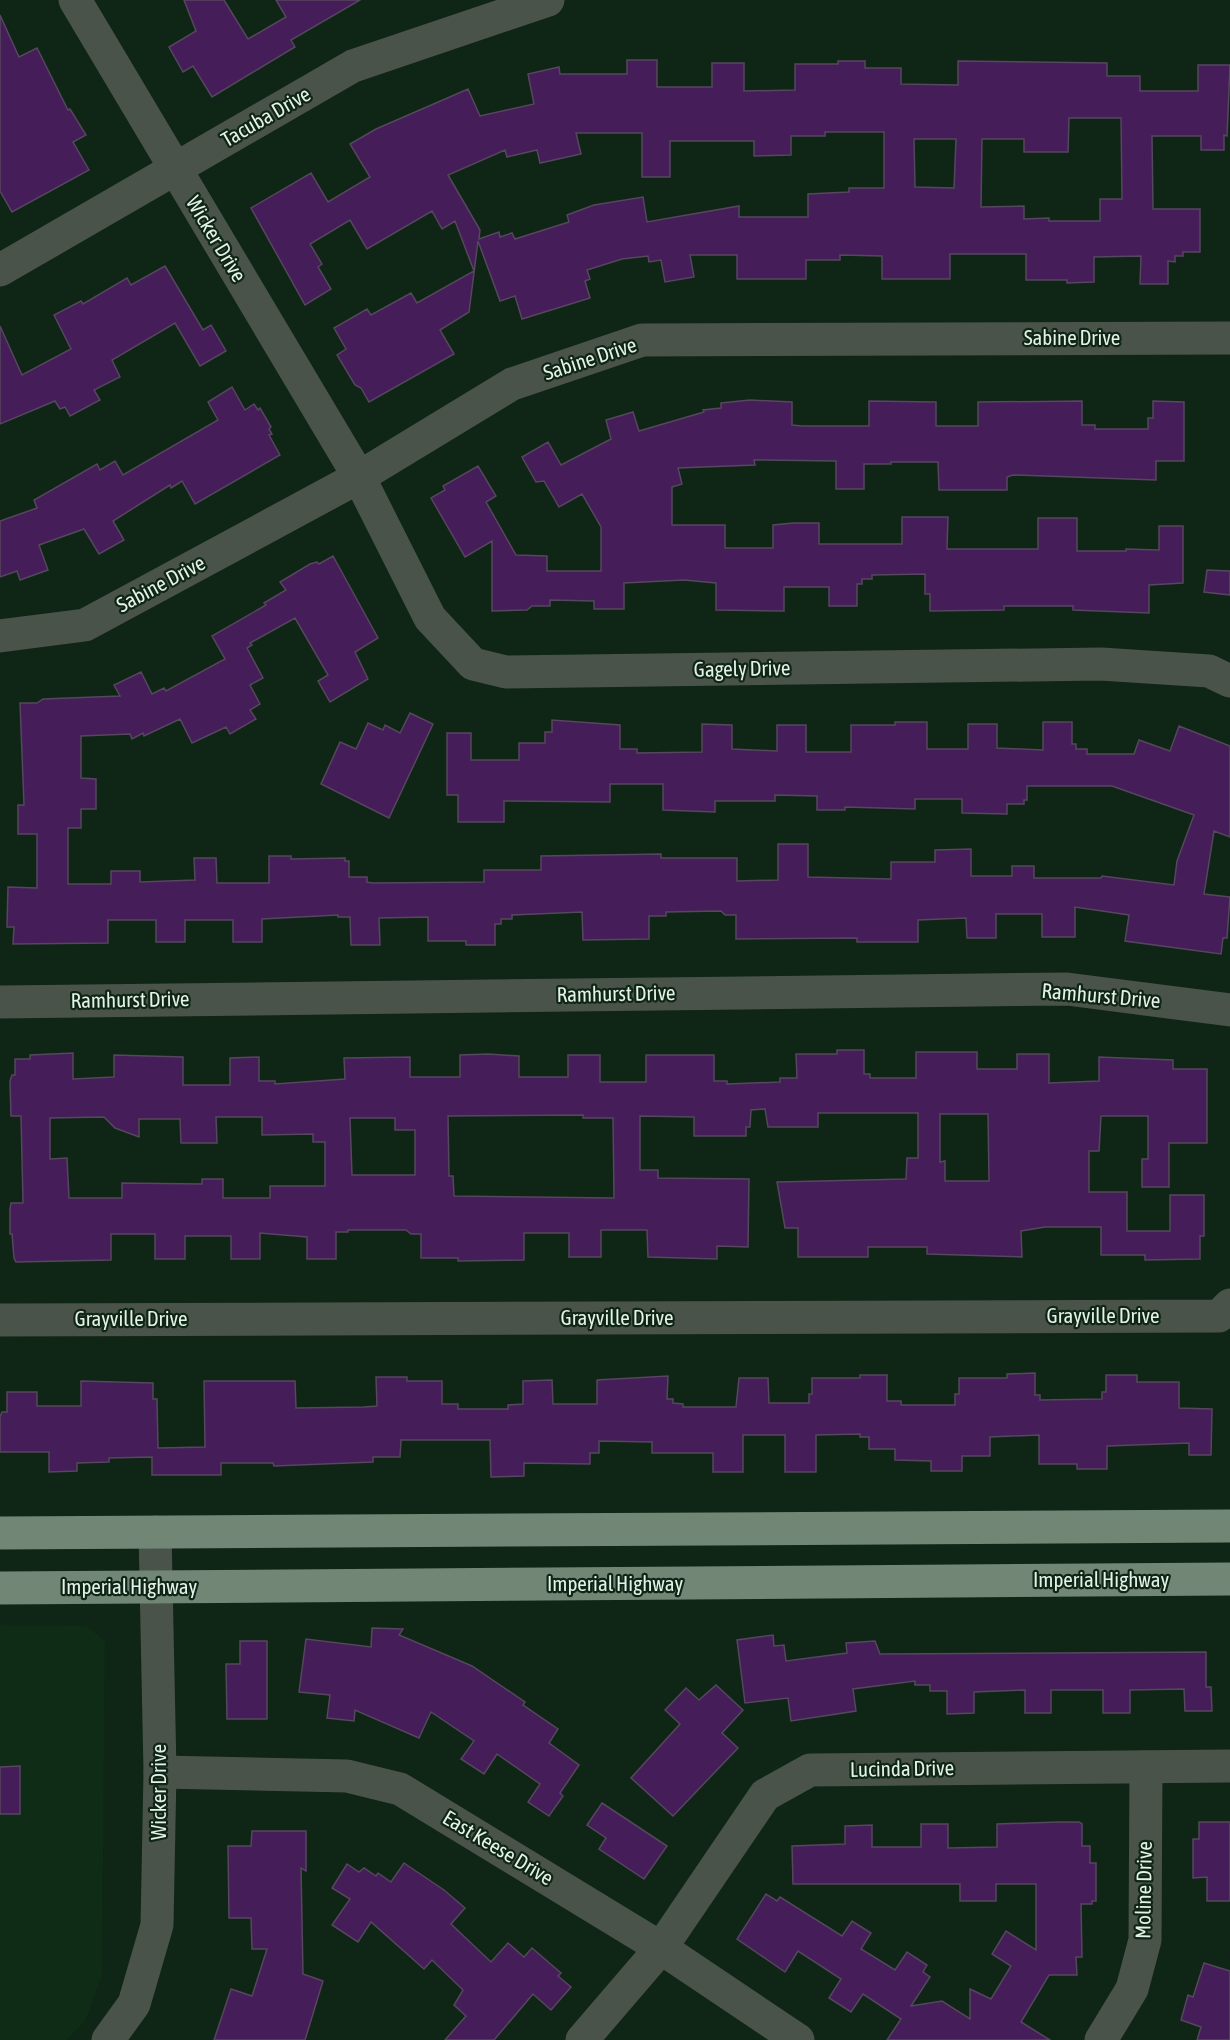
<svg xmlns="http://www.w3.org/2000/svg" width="1230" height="2040" viewBox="0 0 1230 2040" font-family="'Asap Condensed',sans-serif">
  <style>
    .built { fill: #0f2c17 }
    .building { fill: #451d59; stroke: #55475e; stroke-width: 1.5; fill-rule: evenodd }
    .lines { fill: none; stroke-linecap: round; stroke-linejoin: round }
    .minor { stroke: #49534a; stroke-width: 33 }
    .major { stroke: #718674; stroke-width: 33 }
    .labels { text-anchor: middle; stroke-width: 4.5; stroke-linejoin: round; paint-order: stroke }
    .street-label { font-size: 21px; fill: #e4f2e7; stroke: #0f2515 }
  </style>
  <rect width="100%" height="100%" fill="#0f2515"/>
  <!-- built -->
  <polygon class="built" points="0,1625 86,1626 105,1641 102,1974 86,2020 66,2040 0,2040"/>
  <!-- building -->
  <g class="building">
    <polygon points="184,0 224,0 248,39 286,17 276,0 360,0 291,40 295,47 212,97 193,66 183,72 169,47 196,31"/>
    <polygon points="0,15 19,57 37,48 68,110 70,109 86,135 73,142 89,170 12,212 0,191"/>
    <path d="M627,60H657V87H712V63H744V91L795,90V64H838V61H865V68H901V84L958,85V61L1107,63V76H1140V91H1198V65H1230L1227,136L1224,135V150H1201V136H1152L1153,209H1200V252H1183V256H1175V262L1168,261V284H1140L1141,256L1094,257V282L1067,283V280H1026V254H950V279H882V256L840,255V260H806V279H737V255H690L694,277L665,282L661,260L649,262L648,256L622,259L587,270L590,279L585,281L590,298L522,319L515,296L500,301L478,241L469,312L440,330L454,354L369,402L361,388L355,385L337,355L346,349L334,328L367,309L371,315L411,293L417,303L474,271L455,221L442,229L432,211L367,249L350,220L310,244L322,264L318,267L331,289L305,305L251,208L311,173L328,202L370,177L350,144L376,129L468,89L480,116L534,104L528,74L559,67L560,74H627ZM1069,118H1121L1122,199H1100V221H1049V218L1024,219V206L981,207L982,139H1024V152H1068ZM825,132H884V188H849V192L808,194V217H739V206L647,222L643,197L594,205L567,215L569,222L515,239L512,233L500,237L499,232L479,239L480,230L448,175L505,150L507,157L537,150L540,163L581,154L576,133H642V177H670V141H754V156L791,155V136H825ZM914,139H956L954,188L915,187Z"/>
    <polygon points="165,266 203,330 211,325 226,351 200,366 175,323 112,360 120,377 94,390 100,400 70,416 65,407 60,409 55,401 0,424 0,326 22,375 71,349 54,315 81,301 83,304 127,278 131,285"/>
    <polygon points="232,387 245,410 254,404 258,410 260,408 271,427 269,429 272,434 269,435 280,455 195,504 182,481 171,488 170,485 113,521 124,540 99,554 84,529 39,545 48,570 20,580 17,571 0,577 0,521 37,508 34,500 97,464 100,470 115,461 123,475 218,420 208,402"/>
    <polygon points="750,400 792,402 792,425 802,426 869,426 869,401 936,402 936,426 978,426 978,402 1082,401 1082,425 1095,425 1095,429 1148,429 1148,418 1153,418 1153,401 1184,402 1184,461 1156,461 1156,480 1013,475 1007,477 1007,490 939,490 938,462 891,462 891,464 864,464 864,489 836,489 836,461 754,460 755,465 678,468 682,484 672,487 672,525 725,525 725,548 773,548 773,525 793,523 819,523 819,544 902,544 902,517 948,517 947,549 1038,549 1038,518 1077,518 1077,551 1126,551 1126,549 1159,550 1159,526 1183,526 1183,583 1149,585 1149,613 1073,610 1073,606 1004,606 1004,610 930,611 930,594 925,594 925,574 872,575 872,579 862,579 862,584 857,584 857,606 829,606 829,587 784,587 784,611 716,610 716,583 684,580 624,583 624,609 594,609 594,601 550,600 550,606 532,606 527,610 492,611 492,541 465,557 431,498 445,490 443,486 478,466 496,496 486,502 516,555 547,556 547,571 601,571 601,527 582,494 559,507 544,481 536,482 522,457 548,442 561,465 611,439 606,420 633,412 639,431 704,412 703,410 721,408 721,403"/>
    <polygon points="333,556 378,638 355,652 368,679 330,702 318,681 328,675 295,618 250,643 252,645 247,648 263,678 250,685 260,704 250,710 256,719 230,734 226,727 192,743 180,719 144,736 143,733 132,739 130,734 81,736 81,778 96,779 96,809 81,809 81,828 68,828 68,884 111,884 111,871 140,871 140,882 195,880 194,858 216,858 217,883 269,883 269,856 291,856 291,859 345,858 345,861 349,861 349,877 367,877 367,882 373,883 484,882 484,870 541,870 541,856 661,854 661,858 737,858 737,881 778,880 778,844 808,844 808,877 891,879 891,862 935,862 935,850 971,849 971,876 1012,876 1012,866 1034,866 1034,878 1101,878 1102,876 1174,885 1177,861 1194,815 1112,786 1027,786 1027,800 1024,800 1024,804 1007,804 1007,814 962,813 962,799 915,799 915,809 845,807 845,810 817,810 817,796 775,795 775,801 715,801 715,812 663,810 663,784 610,784 610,802 504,801 504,822 458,822 458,795 447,795 447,733 471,733 471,760 519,760 519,743 545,743 545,732 552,732 552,720 620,725 620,749 637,749 637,753 702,752 702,724 732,725 732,749 777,751 777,725 806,725 806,752 851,752 851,725 895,725 895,722 927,722 927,749 968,749 968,724 997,724 997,748 1043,750 1043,722 1072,722 1072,744 1076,744 1076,749 1087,749 1087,754 1134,754 1139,740 1170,751 1179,726 1230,746 1230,837 1214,831 1204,894 1230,897 1227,938 1223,938 1221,954 1125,941 1129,915 1075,907 1075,937 1042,937 1042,914 996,914 996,938 967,938 966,918 918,920 918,942 857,942 857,938 736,939 736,915 725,915 721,911 666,912 666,916 649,916 649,939 583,940 582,912 512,915 512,919 501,919 501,924 495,924 495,945 466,945 466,941 428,941 428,917 379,918 380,945 351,945 350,917 338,917 338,915 262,919 262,942 233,942 233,920 185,920 185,942 156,942 156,920 108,920 108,943 13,944 14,927 7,927 8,887 37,888 37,834 18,834 18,805 24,805 20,703 37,703 43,699 120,696 114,685 141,672 152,694 164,688 166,691 225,659 212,636 266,605 264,603 286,590 280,582 310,564 317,562 319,564"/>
    <polygon points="1207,570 1230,571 1230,595 1204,592"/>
    <polygon points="410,713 433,724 389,818 321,784 340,742 356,749 368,723 383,730 385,725 400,733"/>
    <path d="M837,1050H864V1074H870V1078H916V1052H977V1069H1017V1054H1049V1083L1099,1081V1057L1173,1060V1069H1207V1143H1169V1187H1142V1159H1148V1116H1101L1099,1151H1089V1192H1127V1231H1170V1195H1204V1236H1200V1259L1145,1260V1255H1101V1227H1045L1021,1231L1022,1257L927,1254V1247H868V1257H798V1228H785L777,1182L906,1179L907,1158H918V1113H818V1127H768L765,1109L751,1110L750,1127H746V1136H694V1117L640,1116V1170H658V1178L749,1179L748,1247L717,1246V1259L648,1257L647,1230H601V1257H569V1233H524V1260L458,1261V1258H421V1234H411L406,1230H348V1232H336V1259H307V1237L260,1233V1259H231V1236H185V1259H155V1234H111V1260L16,1262L14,1258L12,1234H10V1209L11,1203H23L21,1116H11L10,1081L12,1075H15V1059H30V1055L73,1053V1079L114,1077V1055L183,1057V1085H230V1058L259,1057V1081H275V1084L345,1079L344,1058L410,1057V1077H460V1055L488,1054L519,1056V1077H568V1055H600V1082H646V1055H714V1081H727V1084L780,1082V1078H797L796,1054H837ZM940,1114H988L989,1181H945V1161L940,1162ZM583,1115V1118H613L614,1198L454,1196L453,1176H449L448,1116ZM104,1117L115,1128L139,1137V1119H180L181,1143H217L216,1117H262V1135L313,1134V1142H325V1186H270V1198H223V1179H202V1184L122,1183V1198H69L67,1158L50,1159V1118ZM350,1118H395V1130H415V1175H352Z"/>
    <polygon points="1035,1373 1035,1395 1040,1395 1040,1400 1102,1399 1102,1392 1106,1392 1106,1375 1137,1375 1137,1382 1179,1382 1179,1408 1212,1409 1211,1455 1189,1455 1189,1443 1107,1446 1107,1469 1077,1469 1077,1464 1039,1464 1039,1435 990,1437 990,1456 962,1456 962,1471 931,1471 931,1461 895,1460 895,1449 869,1449 869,1437 860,1437 860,1434 816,1435 816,1472 785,1472 785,1435 743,1435 743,1472 713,1472 713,1453 652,1453 652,1442 599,1441 599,1453 590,1453 590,1464 524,1463 524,1476 491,1477 490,1440 401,1440 400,1457 373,1457 373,1462 274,1466 273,1463 221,1463 221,1475 152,1475 152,1457 109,1458 109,1462 77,1463 77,1471 49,1472 49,1452 0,1452 0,1417 2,1412 7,1412 7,1392 37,1392 37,1406 81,1406 81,1381 153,1383 153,1399 157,1399 158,1448 205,1447 204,1381 295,1381 296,1408 364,1407 377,1406 376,1377 407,1377 407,1381 442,1381 442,1404 458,1404 458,1409 508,1409 508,1405 523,1404 523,1381 552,1380 553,1404 597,1404 597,1380 668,1376 667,1399 673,1399 673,1403 683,1404 683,1407 736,1407 739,1378 768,1378 769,1403 809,1403 809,1394 812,1394 812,1378 860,1378 860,1375 887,1375 887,1401 901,1401 901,1405 955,1405 955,1394 959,1394 959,1378 1007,1378 1007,1374"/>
    <polygon points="372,1628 403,1629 399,1635 472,1666 525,1702 523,1705 558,1729 549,1743 579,1765 560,1793 563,1796 549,1816 528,1802 540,1784 497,1754 484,1774 461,1759 474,1741 431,1712 419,1738 355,1710 354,1721 327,1718 330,1695 299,1692 306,1639 371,1647"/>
    <polygon points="773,1635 774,1646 784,1645 786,1661 847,1653 846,1643 875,1641 880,1654 1206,1652 1206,1687 1211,1687 1212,1711 1185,1711 1184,1689 1130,1690 1130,1713 1103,1713 1103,1690 1051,1690 1051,1713 1025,1713 1025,1690 974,1692 974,1713 947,1714 947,1691 930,1691 930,1685 915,1685 915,1681 853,1689 856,1711 791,1721 788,1698 745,1703 737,1640"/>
    <polygon points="240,1641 267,1641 267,1719 227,1719 226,1664 240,1664"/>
    <polygon points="716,1685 743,1710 722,1733 738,1748 673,1816 631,1778 680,1724 665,1710 686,1688 699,1700"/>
    <polygon points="20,1766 20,1814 0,1814 0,1767"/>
    <polygon points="602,1803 667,1846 644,1879 599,1849 606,1838 587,1825"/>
    <polygon points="1058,1822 1079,1822 1082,1824 1082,1846 1090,1846 1090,1863 1096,1863 1096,1901 1092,1901 1092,1904 1081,1904 1082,1957 1076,1957 1077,1975 1049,1975 1021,2022 1050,2040 887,2040 901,2019 863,1994 851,2012 829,1998 841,1979 798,1951 785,1972 737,1939 766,1894 777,1901 780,1897 842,1936 852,1921 871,1933 861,1949 895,1970 907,1952 927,1965 923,1972 930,1977 911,2006 942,2001 970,2019 970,1989 991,1999 1011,1966 992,1954 1006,1931 1036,1950 1036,1884 996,1884 996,1901 960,1901 960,1884 793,1884 792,1846 845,1844 845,1826 872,1825 872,1847 921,1847 921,1824 948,1824 948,1848 997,1847 997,1824"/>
    <polygon points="1199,1822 1230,1822 1230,1901 1207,1901 1207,1877 1193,1878 1193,1839 1199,1839"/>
    <polygon points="252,1831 306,1831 306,1871 301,1868 303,1974 323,1981 305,2040 214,2040 231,1989 252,1996 267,1949 252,1949 251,1918 229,1918 228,1846 251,1846"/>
    <polygon points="404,1863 444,1890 465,1908 451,1924 491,1962 508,1943 524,1957 532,1948 561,1973 558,1976 571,1987 551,2010 533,1994 494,2040 445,2040 466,2016 454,2005 463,1990 432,1960 424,1969 371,1922 358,1942 332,1925 350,1899 332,1888 347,1864 359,1872 364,1868 376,1876 378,1873 391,1882"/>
    <polygon points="1204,1963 1230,1971 1230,2040 1197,2040 1201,2027 1181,2020 1188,1995 1193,1997"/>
  </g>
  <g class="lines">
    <!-- minor -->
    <g class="minor">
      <polyline points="75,0 359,477 430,618 473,664 506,672 1101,664 1209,671 1230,681"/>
      <polyline points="0,270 353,66 548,0"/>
      <polyline points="0,636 85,625 359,477 512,384 642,340 1230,338"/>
      <polyline points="0,1002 1067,989 1230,1010"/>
      <polyline points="0,1320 1219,1316 1230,1305"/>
      <polyline points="160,1772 347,1776 400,1789 661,1948 798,2040"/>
      <polyline points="108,2040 134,2004 157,1925 160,1772 155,1532"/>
      <polyline points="582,2040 661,1948 765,1795 810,1770 1230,1766"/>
      <polyline points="1101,2040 1132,1989 1145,1940 1146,1767"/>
    </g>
    <!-- major -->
    <g class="major">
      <polyline points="0,1533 1230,1526"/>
      <polyline points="0,1588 1230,1579"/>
    </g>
  </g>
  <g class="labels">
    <!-- street labels -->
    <g class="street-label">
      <text transform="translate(266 117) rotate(-30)" y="7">Tacuba Drive</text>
      <text transform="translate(216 239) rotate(59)" y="7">Wicker Drive</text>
      <text x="1072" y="345">Sabine Drive</text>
      <text transform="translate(590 359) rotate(-18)" y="7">Sabine Drive</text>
      <text transform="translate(161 584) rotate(-28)" y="7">Sabine Drive</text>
      <text transform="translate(742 669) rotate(-1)" y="7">Gagely Drive</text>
      <text transform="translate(616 994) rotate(-1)" y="7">Ramhurst Drive</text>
      <text transform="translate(1101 996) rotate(5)" y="7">Ramhurst Drive</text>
      <text transform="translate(130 1000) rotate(-1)" y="7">Ramhurst Drive</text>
      <text x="1103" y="1323">Grayville Drive</text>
      <text x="617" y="1325">Grayville Drive</text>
      <text x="131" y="1326">Grayville Drive</text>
      <text x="1101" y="1587">Imperial Highway</text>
      <text x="615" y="1591">Imperial Highway</text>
      <text x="129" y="1594">Imperial Highway</text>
      <text transform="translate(902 1769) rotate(-1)" y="7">Lucinda Drive</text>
      <text transform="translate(159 1792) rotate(-90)" y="7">Wicker Drive</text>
      <text transform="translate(498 1848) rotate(31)" y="7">East Keese Drive</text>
      <text transform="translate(1144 1890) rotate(-89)" y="7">Moline Drive</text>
    </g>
  </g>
</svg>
